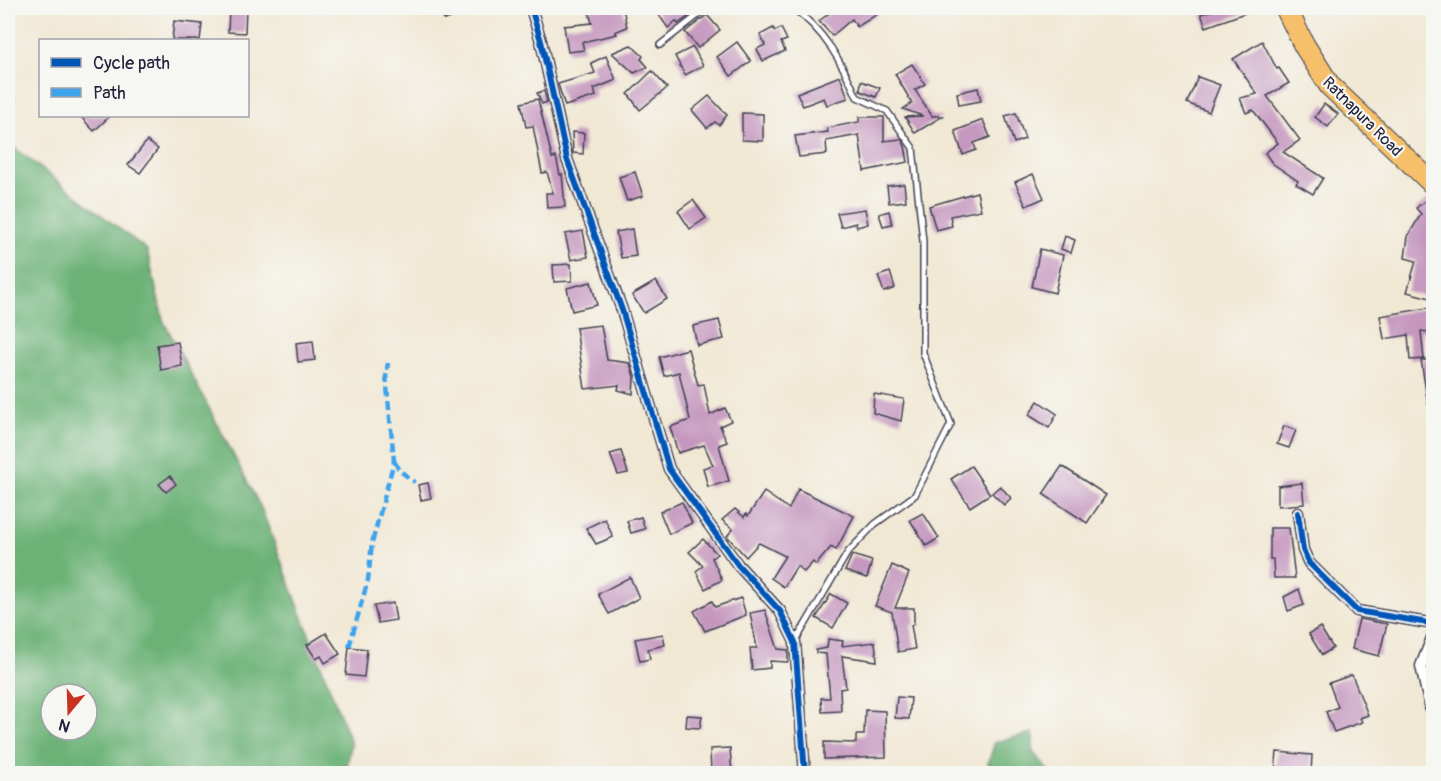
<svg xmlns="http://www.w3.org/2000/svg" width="1441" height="781" viewBox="0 0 1441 781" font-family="Pangolin,sans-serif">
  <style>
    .forest { fill: #6cb277; stroke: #476a59; stroke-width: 1.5; fill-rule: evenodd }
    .building { fill: #c597bf }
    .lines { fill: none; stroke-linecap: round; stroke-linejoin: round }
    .lane-casing { stroke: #414052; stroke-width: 8 }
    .street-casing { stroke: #414052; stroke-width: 13 }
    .highway-casing { stroke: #414052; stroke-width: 23 }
    .lane { stroke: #fff; stroke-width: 5 }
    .street { stroke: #fff; stroke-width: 10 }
    .highway { stroke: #f6c06b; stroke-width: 21 }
    .quiet { stroke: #3ea2ec; stroke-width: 4.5; stroke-dasharray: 9 4.5; stroke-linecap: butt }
    .cycleway-casing { stroke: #f6f6f2; stroke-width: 10 }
    .cycleway { stroke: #0057b8; stroke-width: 6 }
    .labels { text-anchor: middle; stroke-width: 4.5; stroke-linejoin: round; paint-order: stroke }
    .street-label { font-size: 16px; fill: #22223b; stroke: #f6f6f2 }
  </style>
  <rect width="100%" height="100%" fill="#f6f6f2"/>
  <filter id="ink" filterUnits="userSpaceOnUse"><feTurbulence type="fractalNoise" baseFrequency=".0167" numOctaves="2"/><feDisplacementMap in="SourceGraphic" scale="12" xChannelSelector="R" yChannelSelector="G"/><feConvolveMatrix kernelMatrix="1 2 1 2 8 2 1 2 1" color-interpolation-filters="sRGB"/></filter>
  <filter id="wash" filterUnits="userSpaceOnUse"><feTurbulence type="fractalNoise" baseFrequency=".008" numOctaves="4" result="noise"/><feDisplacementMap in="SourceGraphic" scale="24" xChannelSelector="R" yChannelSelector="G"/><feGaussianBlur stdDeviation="1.35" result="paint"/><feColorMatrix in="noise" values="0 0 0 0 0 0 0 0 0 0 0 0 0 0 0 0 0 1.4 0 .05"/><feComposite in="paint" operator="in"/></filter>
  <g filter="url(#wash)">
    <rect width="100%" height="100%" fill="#f1e8d4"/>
    <!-- forest -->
    <g class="forest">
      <path d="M8,143L147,250L163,320L261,508L351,744L346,773H8ZM51,694H87V730H51Z"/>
      <polygon points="1033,733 1033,752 1051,773 996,773 988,764 995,742"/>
    </g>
    <g id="blocks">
      <!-- building -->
      <g class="building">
        <polygon points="229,8 246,8 245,33 228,32"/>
        <polygon points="439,8 476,8 476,10 444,20"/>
        <polygon points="588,8 623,8 627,27 615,32 617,34 582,42 584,50 568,52 564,26 592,23"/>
        <polygon points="654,8 686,8 692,14 678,24 676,21 668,28"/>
        <polygon points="836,8 887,8 857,27 852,19 832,36 819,21"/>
        <polygon points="1212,8 1256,8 1256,9 1206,27 1201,14 1213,10"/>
        <polygon points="707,15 720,30 698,48 685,32"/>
        <polygon points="174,21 202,24 200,40 172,40"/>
        <polygon points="773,28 775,31 781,28 787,40 781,42 785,51 763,61 757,49 765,45 760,35"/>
        <polygon points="1262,41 1277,69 1279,68 1289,83 1267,96 1300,140 1283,152 1323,178 1313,194 1296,184 1298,181 1272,163 1265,153 1278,143 1253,110 1246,113 1240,98 1257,94 1233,59"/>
        <polygon points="737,42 751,61 731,76 717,57"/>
        <polygon points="631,45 643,56 641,59 648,67 634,73 612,53"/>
        <polygon points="693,47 703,66 685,75 675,56"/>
        <polygon points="606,56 616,80 594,89 596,96 565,106 558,84 595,73 591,63"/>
        <polygon points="912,64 925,84 915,90 932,116 943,116 915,133 905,117 923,116 903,109 912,103 895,74"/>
        <polygon points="652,71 667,88 640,110 628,94"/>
        <polygon points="840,76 848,98 827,105 824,98 803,106 797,93"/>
        <polygon points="1198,77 1220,85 1209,112 1187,103"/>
        <polygon points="861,81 880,88 876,97 860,91"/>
        <polygon points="978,88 981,101 959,105 957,93"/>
        <polygon points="544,91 547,102 542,104 537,93"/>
        <polygon points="709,96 727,115 719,125 715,122 707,128 692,110"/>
        <polygon points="538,99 552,158 556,157 560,175 562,174 565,207 547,208 546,193 553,193 547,172 542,173 533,126 526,127 521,103"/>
        <polygon points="1324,104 1338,114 1328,127 1315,117"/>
        <polygon points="742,113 763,114 763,141 742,140"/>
        <polygon points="1016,113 1025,139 1014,143 1005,116"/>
        <polygon points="80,116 110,116 94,131"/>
        <polygon points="859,117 884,117 884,141 901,139 905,146 908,162 864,171 859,135 826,141 827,154 799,157 795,136 828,132 827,128 859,122"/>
        <polygon points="983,120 990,137 974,143 976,150 963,155 955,131"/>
        <polygon points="572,132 584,133 583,154 573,153"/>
        <polygon points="147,141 158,149 140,173 128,165"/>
        <polygon points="635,172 643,196 627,201 619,177"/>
        <polygon points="1033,174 1044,198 1026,206 1015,182"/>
        <polygon points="904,184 906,201 889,203 887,186"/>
        <polygon points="977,192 981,210 950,216 952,226 936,230 929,206"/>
        <polygon points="1429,198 1434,203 1434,299 1407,292 1416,261 1405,258 1408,236 1421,214 1416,208"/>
        <polygon points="693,200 706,218 690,229 678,211"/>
        <polygon points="865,209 868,224 857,227 856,223 841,227 837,213"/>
        <polygon points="889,211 892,224 883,226 879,214"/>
        <polygon points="632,229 636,256 621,258 616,232"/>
        <polygon points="583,231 588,257 571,260 565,234"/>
        <polygon points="1065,236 1075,240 1071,253 1061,249"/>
        <polygon points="1040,249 1063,255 1055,293 1032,287"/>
        <polygon points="571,264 572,281 554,282 553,265"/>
        <polygon points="890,272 895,288 884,292 878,276"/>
        <polygon points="656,281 667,299 644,313 632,295"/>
        <polygon points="591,282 597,305 572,311 567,288"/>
        <polygon points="1434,307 1429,332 1421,331 1424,359 1410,360 1408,335 1384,339 1380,316"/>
        <polygon points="719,320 724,339 697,345 693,326"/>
        <polygon points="601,325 607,360 630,363 634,377 633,394 618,390 619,385 585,389 576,328"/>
        <polygon points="313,341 315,360 298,362 296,343"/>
        <polygon points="178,342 182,366 161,370 157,345"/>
        <polygon points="688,349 698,385 704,384 710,415 725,408 731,421 720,426 727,442 719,445 729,481 708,487 703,468 713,465 704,445 678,453 670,427 690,420 679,372 664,376 659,357"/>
        <polygon points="1421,360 1434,360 1434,403 1428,404"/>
        <polygon points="874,394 904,399 901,421 873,413"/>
        <polygon points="1038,401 1057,414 1049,428 1029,415"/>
        <polygon points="1284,426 1296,430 1289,448 1277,444"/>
        <polygon points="621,451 628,473 618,475 610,454"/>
        <polygon points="971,466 990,494 970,507 951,479"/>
        <polygon points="1062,466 1106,495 1087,523 1043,494"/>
        <polygon points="170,476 176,484 166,492 159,484"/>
        <polygon points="428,483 431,498 421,500 418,485"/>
        <polygon points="1302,483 1304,504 1278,506 1278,486"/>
        <polygon points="1000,486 1011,498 1004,505 992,493"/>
        <polygon points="798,489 854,516 836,550 831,547 816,565 813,562 804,572 797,566 784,587 771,578 785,556 759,543 746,557 727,536 733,529 722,520 735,509 744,517 746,514 748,516 764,492 789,509"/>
        <polygon points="682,502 692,523 669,534 660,512"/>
        <polygon points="923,513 939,538 926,546 910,520"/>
        <polygon points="641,517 645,529 631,533 627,521"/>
        <polygon points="605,519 613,537 596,544 586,528"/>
        <polygon points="1270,528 1289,528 1295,578 1274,578 1273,559 1270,559"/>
        <polygon points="703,539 717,554 712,558 722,580 705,589 696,571 703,566 689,552"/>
        <polygon points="852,555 872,561 867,578 845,571"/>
        <polygon points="892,565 909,573 895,608 914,608 914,624 911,625 915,649 898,652 892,612 875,606"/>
        <polygon points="630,577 639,598 609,614 598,594"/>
        <polygon points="1299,589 1304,605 1288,611 1284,597"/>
        <polygon points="831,594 847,603 833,628 816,618"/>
        <polygon points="741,598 746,615 705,631 694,611 712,601 715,607"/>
        <polygon points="393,603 396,620 378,623 374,606"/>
        <polygon points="765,610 778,649 788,650 788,662 770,661 770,668 752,670 750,648 757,648 750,613"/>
        <polygon points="1359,619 1387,624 1379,656 1352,649"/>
        <polygon points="1320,627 1333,648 1322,655 1309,634"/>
        <polygon points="326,633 340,654 325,663 321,656 316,659 307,645"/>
        <polygon points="663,634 665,645 648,649 650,659 640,661 635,639"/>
        <polygon points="828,639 843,641 842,646 875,642 877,661 842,656 846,688 840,689 841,711 822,712 821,698 830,698 826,654 816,653 816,650 827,648"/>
        <polygon points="349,647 367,649 364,677 346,675"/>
        <polygon points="1352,675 1368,715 1360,718 1362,722 1334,732 1326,712 1338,707 1329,683"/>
        <polygon points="897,697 911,698 909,719 895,718"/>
        <polygon points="865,710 885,711 886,757 824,759 824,742 856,743 856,735 864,735"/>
        <polygon points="687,715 702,716 700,728 686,727"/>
        <polygon points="730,748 732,774 711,774 710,749"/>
        <polygon points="1277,752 1312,755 1311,773 1275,771"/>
      </g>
    </g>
  </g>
  <g filter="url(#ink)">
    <use href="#blocks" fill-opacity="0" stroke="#414052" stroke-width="1.5"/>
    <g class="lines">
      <!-- lane casing -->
      <g class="lane-casing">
        <g id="lane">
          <path d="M792,8C824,29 842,63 857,97L887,111L913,148L923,241V353L951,424L915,495L875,524L848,552L795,642"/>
          <polyline points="660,45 707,8"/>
        </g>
      </g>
      <!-- street casing -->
      <g class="street-casing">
        <g id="street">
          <polyline points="531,8 541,41 567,159 622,310 669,469 738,565 780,611 795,642 805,774"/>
          <polyline points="1298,513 1303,550 1309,563 1357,611 1434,624"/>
          <polyline points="1434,633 1421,666 1434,725"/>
        </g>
      </g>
      <!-- highway casing -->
      <g class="highway-casing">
        <polyline id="highway" points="1286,8 1304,45 1330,86 1434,185"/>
      </g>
      <!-- lane -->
      <use href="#lane" class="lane"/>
      <!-- street -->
      <use href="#street" class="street"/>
      <!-- highway -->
      <use href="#highway" class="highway"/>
      <!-- quiet -->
      <g class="quiet">
        <polyline points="394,461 400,471 415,482"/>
        <polyline points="349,647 368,580 372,543 394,461 386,376 388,363"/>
      </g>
      <!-- cycleway casing -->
      <g class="cycleway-casing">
        <g id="cycleway">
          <polyline points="531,8 541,41 567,159 622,310 669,469 738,565 780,611 795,642 805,774"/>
          <polyline points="1298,513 1303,550 1309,563 1357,611 1434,624"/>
        </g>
      </g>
      <!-- cycleway -->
      <use href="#cycleway" class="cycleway"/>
    </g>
  </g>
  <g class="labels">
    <!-- street labels -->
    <g class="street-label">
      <text transform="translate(1363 116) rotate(45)" y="6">Ratnapura Road</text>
    </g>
  </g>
  <!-- margin -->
  <rect width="1441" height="781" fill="none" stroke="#f6f6f2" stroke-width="30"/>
  <!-- legend -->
  <rect x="39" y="39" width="210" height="78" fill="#f6f6f2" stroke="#a1a1a9" stroke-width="1.5"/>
  <rect x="51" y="58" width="30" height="9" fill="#0057b8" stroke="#a1a1a9" stroke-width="1.5"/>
  <text x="93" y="69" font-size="18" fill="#22223b">Cycle path</text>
  <rect x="51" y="88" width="30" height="9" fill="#3ea2ec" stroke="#a1a1a9" stroke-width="1.5"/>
  <text x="93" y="99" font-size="18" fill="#22223b">Path</text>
  <!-- north arrow -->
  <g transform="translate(69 712) rotate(199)"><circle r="28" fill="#f6f6f2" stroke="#a1a1a9" stroke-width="1.5"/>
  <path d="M0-4.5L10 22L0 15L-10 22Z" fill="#c8321e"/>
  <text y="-9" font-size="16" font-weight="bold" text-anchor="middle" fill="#22223b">N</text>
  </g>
</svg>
